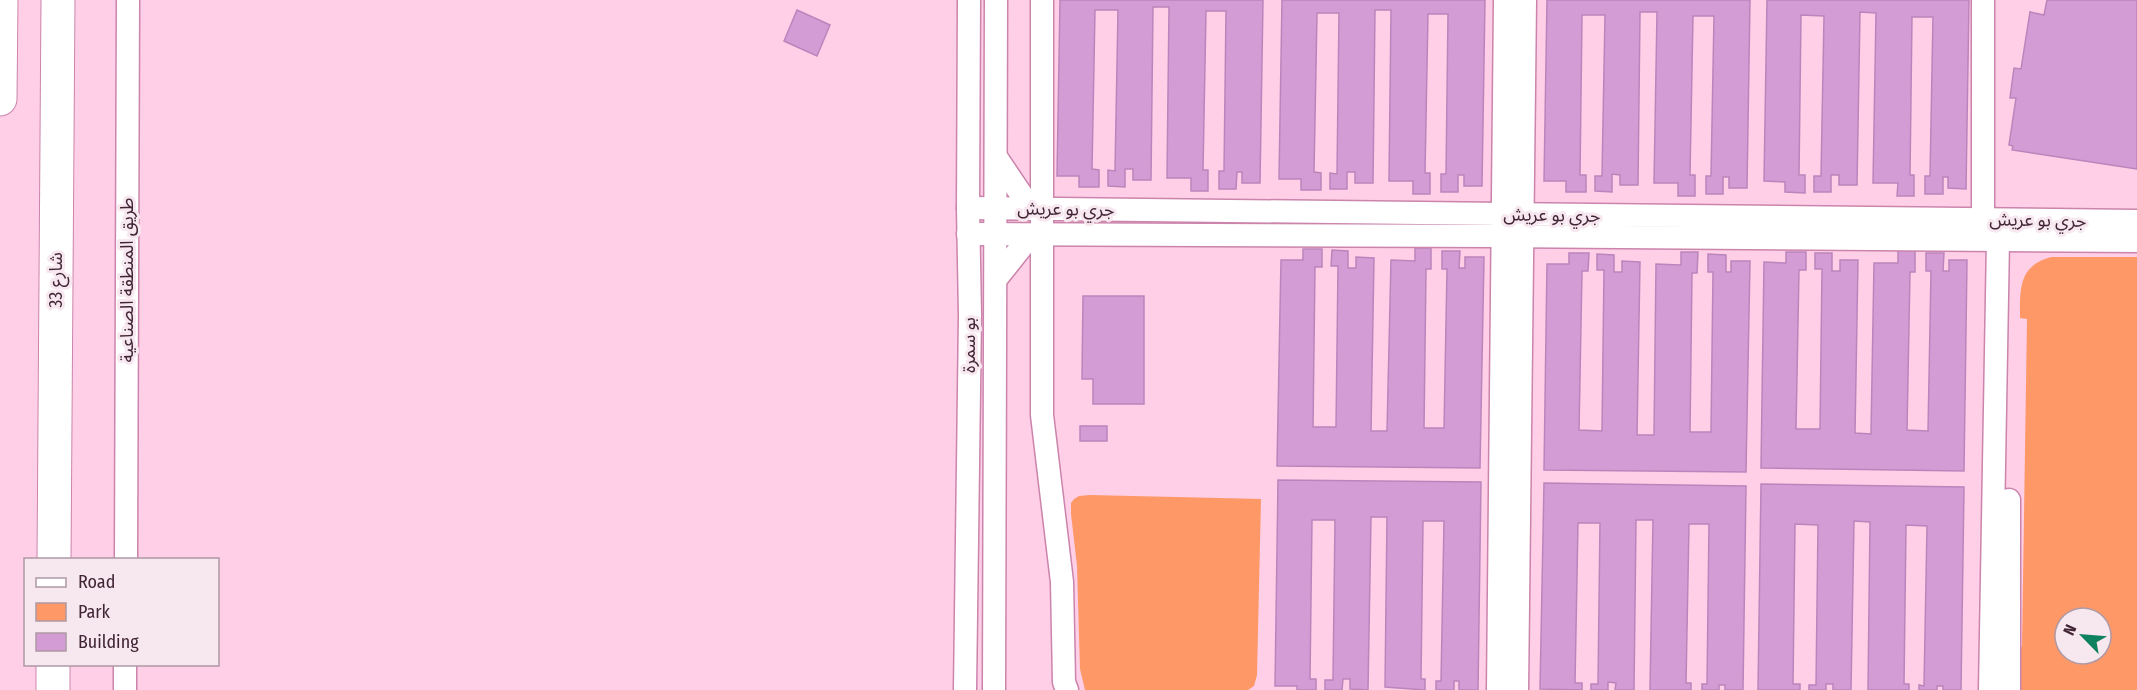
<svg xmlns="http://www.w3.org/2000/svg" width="2137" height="690" viewBox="0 0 2137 690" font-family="'Fira Sans Condensed','Noto Sans Arabic',sans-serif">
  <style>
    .green { fill: #fe9867; fill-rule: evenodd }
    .building { fill: #d49cd4; stroke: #bb85bc; stroke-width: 1.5 }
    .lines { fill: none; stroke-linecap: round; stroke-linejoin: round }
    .minor-casing { stroke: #cb84ab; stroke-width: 25 }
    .highway-casing { stroke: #cb84ab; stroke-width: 35 }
    .minor { stroke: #fff; stroke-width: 22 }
    .highway { stroke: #fff; stroke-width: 33 }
    .labels { text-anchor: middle; stroke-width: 6; stroke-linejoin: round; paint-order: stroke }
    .street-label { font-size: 18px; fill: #412535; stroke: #f7e7ef }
  </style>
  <rect width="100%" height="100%" fill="#fecfe7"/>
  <!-- green -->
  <g class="green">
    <path d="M2052,257H2137V690H2016L2015,647H2022L2027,319L2020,318C2020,290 2018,265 2052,257ZM2065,618H2101V654H2065Z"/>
    <polygon points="1090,495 1261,499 1257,675 1254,686 1248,690 1085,690 1080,669 1077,566 1071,514 1071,503 1074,499 1079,496"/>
  </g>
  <!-- building -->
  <g class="building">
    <polygon points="1060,0 1263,0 1260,183 1242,183 1242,172 1237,172 1236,189 1219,189 1219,171 1224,171 1226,11 1206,11 1203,170 1208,170 1208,191 1191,191 1191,178 1167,178 1169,7 1153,7 1151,180 1133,180 1133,169 1125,169 1125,187 1108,186 1108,170 1115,171 1118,10 1095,10 1092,169 1099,170 1099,187 1079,187 1079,176 1057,176"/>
    <polygon points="1282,0 1485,0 1482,186 1464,186 1464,175 1458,175 1458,192 1441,192 1441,174 1446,174 1448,14 1428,14 1425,173 1430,173 1430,194 1413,194 1413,181 1389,181 1391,10 1375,10 1373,183 1355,183 1355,172 1347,172 1347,189 1330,189 1330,173 1337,174 1339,13 1317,13 1314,172 1321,173 1321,190 1301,190 1301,179 1279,179"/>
    <polygon points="1547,0 1750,0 1747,188 1729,188 1729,177 1723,177 1723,194 1706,194 1706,176 1711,176 1714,16 1693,16 1690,175 1695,175 1695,196 1678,196 1678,183 1654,183 1657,12 1640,12 1638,185 1620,185 1620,175 1612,174 1612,192 1595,191 1595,176 1602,176 1605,15 1582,15 1580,175 1586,175 1586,192 1566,192 1566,181 1544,181"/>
    <polygon points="1767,0 1969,0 1966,189 1948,188 1948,177 1943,177 1943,194 1925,194 1925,176 1930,176 1933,17 1912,17 1910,175 1914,175 1914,196 1897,196 1898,183 1873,183 1876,13 1860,12 1857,185 1839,185 1839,175 1831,175 1831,192 1814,192 1814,176 1821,176 1824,16 1801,15 1799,175 1805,175 1805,193 1785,192 1785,182 1764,181"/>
    <polygon points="2047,0 2137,0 2137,169 2012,150 2013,146 2009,145 2016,98 2010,98 2014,68 2021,69 2030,12 2044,15"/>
    <polygon points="797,10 830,25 817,56 784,41"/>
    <polygon points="1415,248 1431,248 1431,269 1426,269 1424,428 1444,428 1447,269 1442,269 1442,251 1460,251 1459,268 1465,268 1465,257 1484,257 1480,468 1277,466 1281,260 1303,260 1303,249 1322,249 1322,267 1315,267 1313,427 1336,427 1338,266 1331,266 1332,250 1348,251 1348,268 1356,268 1356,257 1374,258 1371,431 1387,431 1391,260 1415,261"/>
    <polygon points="1898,250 1915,250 1915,272 1910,272 1907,430 1928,431 1931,271 1926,271 1926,253 1944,253 1943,271 1949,271 1949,260 1967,260 1964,471 1761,468 1764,262 1786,263 1786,252 1806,252 1806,270 1799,270 1796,429 1820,429 1822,269 1815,269 1815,253 1832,253 1832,271 1840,271 1840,260 1858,260 1855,433 1871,434 1874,263 1898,263"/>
    <polygon points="1681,252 1698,252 1697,273 1692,273 1690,432 1711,432 1713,272 1708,272 1708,254 1726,255 1726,272 1731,272 1731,261 1750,261 1746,472 1544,470 1547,264 1569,264 1569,253 1589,253 1588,271 1582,271 1579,430 1602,431 1604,270 1597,270 1597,254 1614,255 1614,272 1622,272 1622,261 1640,262 1637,435 1654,435 1656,264 1681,265"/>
    <polygon points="1083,296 1144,296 1144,404 1093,404 1093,379 1082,379"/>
    <rect x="1080" y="426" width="27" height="15"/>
    <polygon points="1278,480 1481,482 1478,690 1459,690 1459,681 1454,681 1454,690 1436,690 1436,681 1441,681 1444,521 1423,521 1421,679 1425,679 1425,690 1385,687 1387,517 1371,517 1368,690 1350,689 1350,679 1343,679 1342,690 1325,690 1325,680 1333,680 1335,520 1312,520 1310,679 1316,679 1316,690 1297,690 1297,686 1275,686"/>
    <polygon points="1544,483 1746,486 1743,690 1725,690 1725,685 1719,685 1719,690 1702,690 1702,684 1707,684 1709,524 1689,524 1686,683 1691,683 1691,690 1650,690 1653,520 1636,520 1634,690 1615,690 1616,683 1608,682 1608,690 1591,690 1591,684 1598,684 1600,523 1578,523 1575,683 1582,683 1582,690 1540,689"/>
    <polygon points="1761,484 1964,487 1961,690 1943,690 1943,686 1937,686 1937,690 1919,690 1919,685 1924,686 1927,526 1906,525 1904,684 1909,684 1909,690 1868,690 1870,522 1854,521 1851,690 1833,690 1833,684 1826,684 1826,690 1809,690 1809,685 1816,685 1818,525 1795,524 1793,684 1800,684 1800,690 1758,690"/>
  </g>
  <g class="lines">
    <!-- minor casing -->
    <g class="minor-casing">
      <g id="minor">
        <polyline points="1042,0 1042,415 1062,582 1064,682 1067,690"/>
        <polyline points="996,157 1031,209"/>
        <polyline points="968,208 2137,221"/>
        <polyline points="1983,220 1983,0"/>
        <polyline points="968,234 1503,236 2137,241"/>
        <polyline points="996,279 1031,235"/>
        <polyline points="126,560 128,0"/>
        <polyline points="125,690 125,664"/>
        <polyline points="965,690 970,315 968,208 969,0"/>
        <polyline points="994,690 996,0"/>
        <polyline points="1498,690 1505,0"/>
        <polyline points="1517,690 1525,0"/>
        <polyline points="1990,690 1998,240"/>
        <polyline points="2009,690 2009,500"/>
      </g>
    </g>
    <!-- highway casing -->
    <g class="highway-casing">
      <g id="highway">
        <polyline points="0,99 1,0"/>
        <polyline points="54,560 58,0"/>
        <polyline points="53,690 53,664"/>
      </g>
    </g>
    <!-- minor -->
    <use href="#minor" class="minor"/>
    <!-- highway -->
    <use href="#highway" class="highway"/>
  </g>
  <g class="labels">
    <!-- street labels -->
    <g class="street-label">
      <text transform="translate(1066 209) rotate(1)" y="6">جري بو عريش</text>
      <text transform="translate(1552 215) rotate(1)" y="6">جري بو عريش</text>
      <text transform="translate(2038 220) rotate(1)" y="6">جري بو عريش</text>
      <text transform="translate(56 280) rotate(-90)" y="6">شارع 33</text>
      <text transform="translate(127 280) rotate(-90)" y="6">طريق المنطقة الصناعية</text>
      <text transform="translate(969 345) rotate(-90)" y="6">بو سمرة</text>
    </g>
  </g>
  <!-- legend -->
  <rect x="24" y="558" width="195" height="108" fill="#f7e7ef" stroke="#ae99a5" stroke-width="1.5"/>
  <rect x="36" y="578" width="30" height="9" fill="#ffffff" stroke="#ae99a5" stroke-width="1.5"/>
  <text x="78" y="588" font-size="18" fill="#412535">Road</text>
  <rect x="36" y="603" width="30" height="18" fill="#fe9867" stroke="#ae99a5" stroke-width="1.5"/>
  <text x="78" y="618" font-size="18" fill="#412535">Park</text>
  <rect x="36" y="633" width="30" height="18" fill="#d49cd4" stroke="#ae99a5" stroke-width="1.5"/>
  <text x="78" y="648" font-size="18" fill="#412535">Building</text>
  <!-- north arrow -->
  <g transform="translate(2083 636) rotate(295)"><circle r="28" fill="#f7e7ef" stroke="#ae99a5" stroke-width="1.5"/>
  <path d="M0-4.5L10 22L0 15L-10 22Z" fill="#0e815f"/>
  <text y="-9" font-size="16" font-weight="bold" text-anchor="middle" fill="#412535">N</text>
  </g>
</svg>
